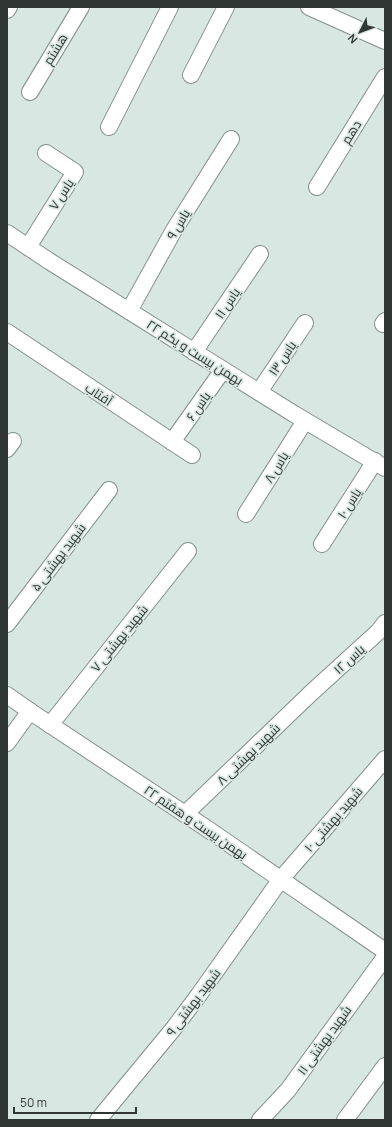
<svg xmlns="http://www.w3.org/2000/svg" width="392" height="1127" viewBox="0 0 392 1127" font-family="Manrope,Cairo,sans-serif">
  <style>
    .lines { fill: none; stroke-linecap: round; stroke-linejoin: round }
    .minor-casing { stroke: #82908a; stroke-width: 18 }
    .minor { stroke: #fff; stroke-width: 16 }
    .labels { text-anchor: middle; stroke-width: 3.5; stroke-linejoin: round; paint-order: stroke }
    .street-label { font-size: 13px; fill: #303633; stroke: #d8e7e1 }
  </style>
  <rect width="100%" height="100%" fill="#d8e7e1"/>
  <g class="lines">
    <!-- minor casing -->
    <g class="minor-casing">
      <g id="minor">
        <polyline points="309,7 385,41"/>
        <polyline points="7,10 9,7"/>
        <polyline points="191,75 226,7"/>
        <polyline points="30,92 81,7"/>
        <polyline points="109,127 170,7"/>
        <polyline points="317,187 385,77"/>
        <polyline points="7,233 49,261 294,414 385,468"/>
        <polyline points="28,247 75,172 46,153"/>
        <polyline points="129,311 174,230 231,139"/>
        <polyline points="383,324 385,321"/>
        <polyline points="7,332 192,455"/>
        <polyline points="194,352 260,254"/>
        <polyline points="259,392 305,323"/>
        <polyline points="172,442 223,370"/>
        <polyline points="7,449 13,441"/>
        <polyline points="246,514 305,421"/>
        <polyline points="322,544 375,461"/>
        <polyline points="7,624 109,490"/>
        <polyline points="7,695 34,714 209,830 385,951"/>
        <polyline points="50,725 188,551"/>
        <polyline points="7,743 30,711"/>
        <polyline points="185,814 311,693 378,632 385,623"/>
        <polyline points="98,1120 174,1028 198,996 281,879 385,759"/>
        <polyline points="260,1120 288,1090 385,957"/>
        <polyline points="345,1120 385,1066"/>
      </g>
    </g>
    <!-- minor -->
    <use href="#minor" class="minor"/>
  </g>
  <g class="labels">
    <!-- street labels -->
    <g class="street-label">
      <text transform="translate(55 49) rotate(-59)" y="5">هشتم</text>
      <text transform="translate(351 132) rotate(-58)" y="5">دهم</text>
      <text transform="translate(61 194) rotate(-57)" y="5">یاس ۷</text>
      <text transform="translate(178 224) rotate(-59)" y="5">یاس ۹</text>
      <text transform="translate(227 303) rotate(-56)" y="5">یاس ۱۱</text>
      <text transform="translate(195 352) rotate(32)" y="5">۲۲ بهمن بیست و یکم</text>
      <text transform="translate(282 358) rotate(-56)" y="5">یاس ۱۳</text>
      <text transform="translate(99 394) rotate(34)" y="5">آفتاب</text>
      <text transform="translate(198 406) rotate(-55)" y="5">یاس ۶</text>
      <text transform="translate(276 467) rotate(-58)" y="5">یاس ۸</text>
      <text transform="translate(349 503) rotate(-58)" y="5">یاس ۱۰</text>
      <text transform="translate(58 557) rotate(-53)" y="5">شهید بهشتی ۵</text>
      <text transform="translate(119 638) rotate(-51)" y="5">شهید بهشتی ۷</text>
      <text transform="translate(349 659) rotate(-42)" y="5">یاس ۱۲</text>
      <text transform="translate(248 754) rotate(-44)" y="5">شهید بهشتی ۸</text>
      <text transform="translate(333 819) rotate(-49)" y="5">شهید بهشتی ۱۰</text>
      <text transform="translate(196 822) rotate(34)" y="5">۲۲ بهمن بیست و هفتم</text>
      <text transform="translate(193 1002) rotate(-53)" y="5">شهید بهشتی ۹</text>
      <text transform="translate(324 1040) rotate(-54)" y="5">شهید بهشتی ۱۱</text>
    </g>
  </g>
  <!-- border -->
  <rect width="392" height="1127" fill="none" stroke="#303633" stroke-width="16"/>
  <!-- north arrow -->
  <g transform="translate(360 32) rotate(228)" stroke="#d8e7e1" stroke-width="3" paint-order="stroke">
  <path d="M0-3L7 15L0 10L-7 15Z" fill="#303633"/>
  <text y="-6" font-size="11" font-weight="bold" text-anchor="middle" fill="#303633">N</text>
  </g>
  <!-- scale -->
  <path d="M14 1107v6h122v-6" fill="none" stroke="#303633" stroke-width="2"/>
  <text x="20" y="1107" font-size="12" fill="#303633" stroke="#d8e7e1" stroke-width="3" paint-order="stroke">50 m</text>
</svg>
